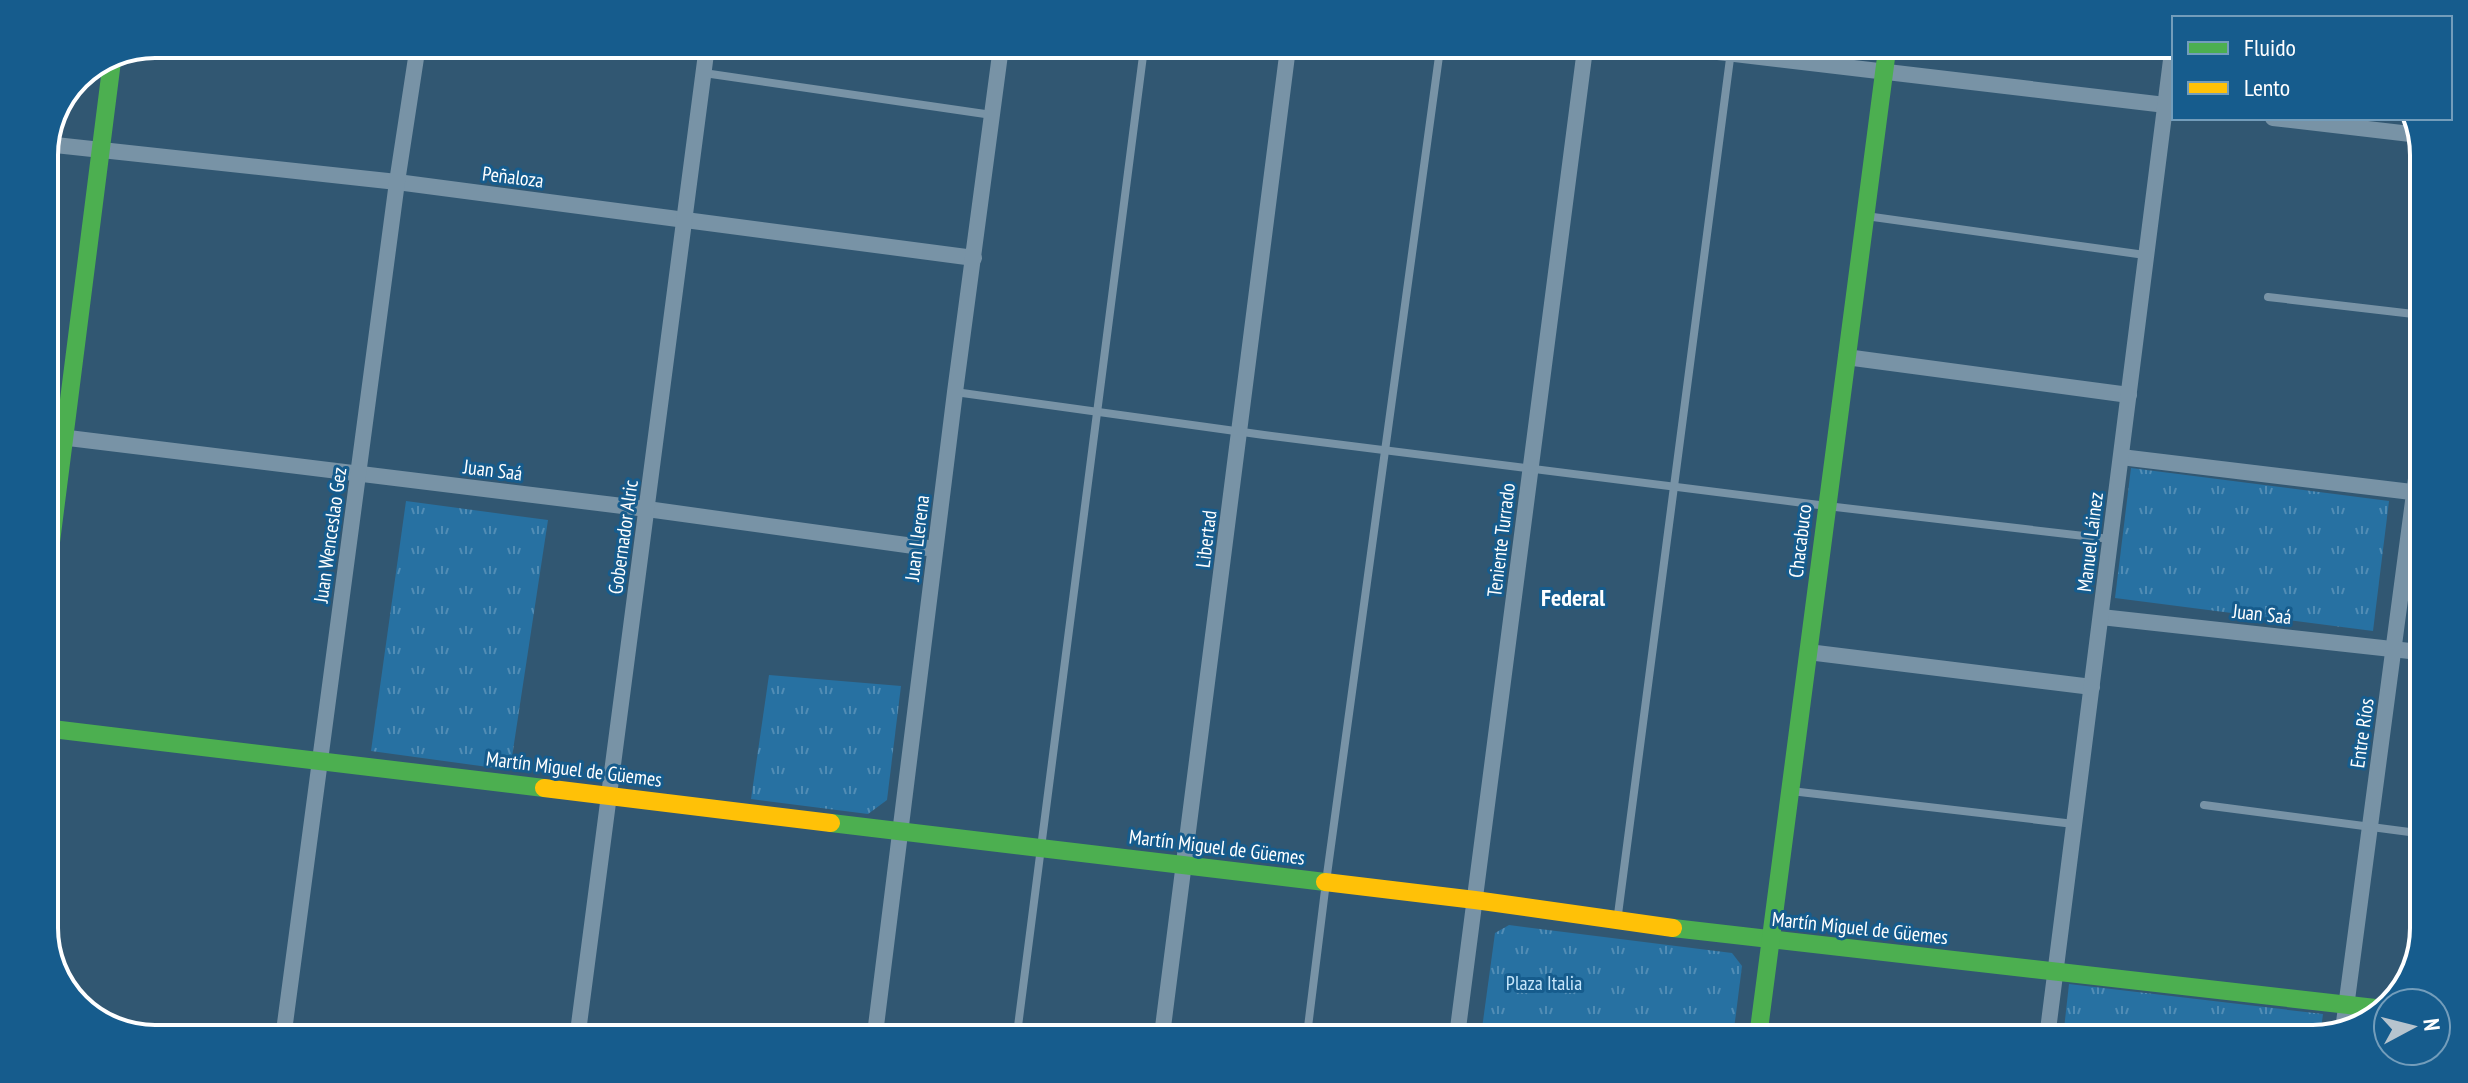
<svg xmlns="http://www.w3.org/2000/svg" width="2468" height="1083" viewBox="0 0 2468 1083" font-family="'PT Sans Narrow',sans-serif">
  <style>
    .grass { fill: url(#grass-tufts) }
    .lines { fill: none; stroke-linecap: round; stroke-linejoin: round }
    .lane { stroke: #7893a6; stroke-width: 8 }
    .street { stroke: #7893a6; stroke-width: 16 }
    .fast { stroke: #4caf50; stroke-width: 18 }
    .slow { stroke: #ffc107; stroke-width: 18 }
    .labels { text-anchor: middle; stroke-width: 6; stroke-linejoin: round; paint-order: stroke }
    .street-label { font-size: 20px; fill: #fff; stroke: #165c8d }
    .park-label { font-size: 20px; fill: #c6e6fb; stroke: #165c8d }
    .quarter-label { font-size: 24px; font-weight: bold; fill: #fff; stroke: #165c8d }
    .rim { fill: none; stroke: #fff; stroke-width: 4 }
  </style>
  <defs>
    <pattern id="grass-tufts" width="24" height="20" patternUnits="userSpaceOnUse" patternTransform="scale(2)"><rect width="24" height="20" fill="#2771a2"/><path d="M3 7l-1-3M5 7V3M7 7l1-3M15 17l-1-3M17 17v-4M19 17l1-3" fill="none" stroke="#528db5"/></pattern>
  </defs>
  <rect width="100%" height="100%" fill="#315772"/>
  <!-- grass -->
  <g class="grass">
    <polygon points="2131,468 2389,501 2373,631 2115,598"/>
    <polygon points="406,501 548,520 510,770 371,751"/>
    <polygon points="769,675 901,686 887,800 868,814 751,799"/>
    <polygon points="1509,925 1732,953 1742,966 1733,1037 1481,1036 1495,933"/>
    <polygon points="2069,984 2323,1014 2320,1037 2314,1039 2063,1038"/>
  </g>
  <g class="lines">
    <!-- lane -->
    <g class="lane">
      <polyline points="704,73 992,115"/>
      <polyline points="1866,216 2145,255"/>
      <polyline points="2268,297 2422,315"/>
      <polyline points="955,392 1264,435 1827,506 2110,539"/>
      <polyline points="1791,791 2074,824"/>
      <polyline points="2204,805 2417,833"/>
      <polyline points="1617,922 1731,51"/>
      <polyline points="1017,1034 1144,48"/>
      <polyline points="1307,1035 1326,882 1440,49"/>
    </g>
    <!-- street -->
    <g class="street">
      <polyline points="1701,50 2174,106"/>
      <polyline points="2273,118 2419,135"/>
      <polyline points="46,144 397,182 974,258"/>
      <polyline points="1846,357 2129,395"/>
      <polyline points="44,435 647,509 935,549"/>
      <polyline points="2121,457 2420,493"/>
      <polyline points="2101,617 2419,652"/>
      <polyline points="1808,652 2092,687"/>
      <polyline points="2343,1030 2421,441"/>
      <polyline points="284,1031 397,182 418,45"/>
      <polyline points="578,1032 707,46"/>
      <polyline points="875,1034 955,392 1001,47"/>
      <polyline points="1162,1035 1288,48"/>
      <polyline points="1457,1036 1585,49"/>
      <polyline points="2047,1038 2172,52"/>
    </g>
    <!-- fast -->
    <g class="fast">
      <polyline points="44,597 112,61"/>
      <polyline points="44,728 544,788"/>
      <polyline points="831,823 1325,882"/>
      <polyline points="1673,928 2384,1009"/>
      <polyline points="1758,1037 1887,50"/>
    </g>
    <!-- slow -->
    <g class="slow">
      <polyline points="544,788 831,823"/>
      <polyline points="1325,882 1475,900 1673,928"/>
    </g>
  </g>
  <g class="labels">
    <!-- street labels -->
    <g class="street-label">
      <text transform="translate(513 177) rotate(7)" y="7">Peñaloza</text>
      <text transform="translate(493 470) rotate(7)" y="7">Juan Saá</text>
      <text transform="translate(330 535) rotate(-82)" y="7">Juan Wenceslao Gez</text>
      <text transform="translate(623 537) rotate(-82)" y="7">Gobernador Alric</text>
      <text transform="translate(917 538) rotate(-83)" y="7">Juan Llerena</text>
      <text transform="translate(1206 539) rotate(-83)" y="7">Libertad</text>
      <text transform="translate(1501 540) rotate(-83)" y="7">Teniente Turrado</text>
      <text transform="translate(1800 541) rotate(-83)" y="7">Chacabuco</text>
      <text transform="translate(2090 542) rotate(-83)" y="7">Manuel Láinez</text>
      <text transform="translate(2262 614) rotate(6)" y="7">Juan Saá</text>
      <text transform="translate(2362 733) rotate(-82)" y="7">Entre Ríos</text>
      <text transform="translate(574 769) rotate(7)" y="7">Martín Miguel de Güemes</text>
      <text transform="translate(1217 847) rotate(7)" y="7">Martín Miguel de Güemes</text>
      <text transform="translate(1860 928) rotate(6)" y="7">Martín Miguel de Güemes</text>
    </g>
    <!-- park labels -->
    <g class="park-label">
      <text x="1544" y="990">Plaza Italia</text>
    </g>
    <!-- quarter labels -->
    <g class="quarter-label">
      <text x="1573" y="606">Federal</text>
    </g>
  </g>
  <!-- crop -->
  <path d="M0 0H2468V1083H0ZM155 58H2313A97 97 0 0 1 2410 155V928A97 97 0 0 1 2313 1025H155A97 97 0 0 1 58 928V155A97 97 0 0 1 155 58Z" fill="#165c8d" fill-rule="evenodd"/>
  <path class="rim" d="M155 58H2313A97 97 0 0 1 2410 155V928A97 97 0 0 1 2313 1025H155A97 97 0 0 1 58 928V155A97 97 0 0 1 155 58Z"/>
  <!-- legend -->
  <rect x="2172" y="16" width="280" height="104" fill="#165c8d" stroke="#739dbb" stroke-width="2"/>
  <rect x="2188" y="42" width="40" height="12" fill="#4caf50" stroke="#739dbb" stroke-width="2"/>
  <text x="2244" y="56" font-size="24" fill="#ffffff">Fluido</text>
  <rect x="2188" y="82" width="40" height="12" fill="#ffc107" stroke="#739dbb" stroke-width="2"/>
  <text x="2244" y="96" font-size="24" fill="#ffffff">Lento</text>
  <!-- north arrow -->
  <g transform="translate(2412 1027) rotate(83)"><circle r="38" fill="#165c8d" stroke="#739dbb" stroke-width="2"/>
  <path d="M0-6L14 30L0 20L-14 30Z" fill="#b7c4ce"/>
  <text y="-12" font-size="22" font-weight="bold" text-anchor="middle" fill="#ffffff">N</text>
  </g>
</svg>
